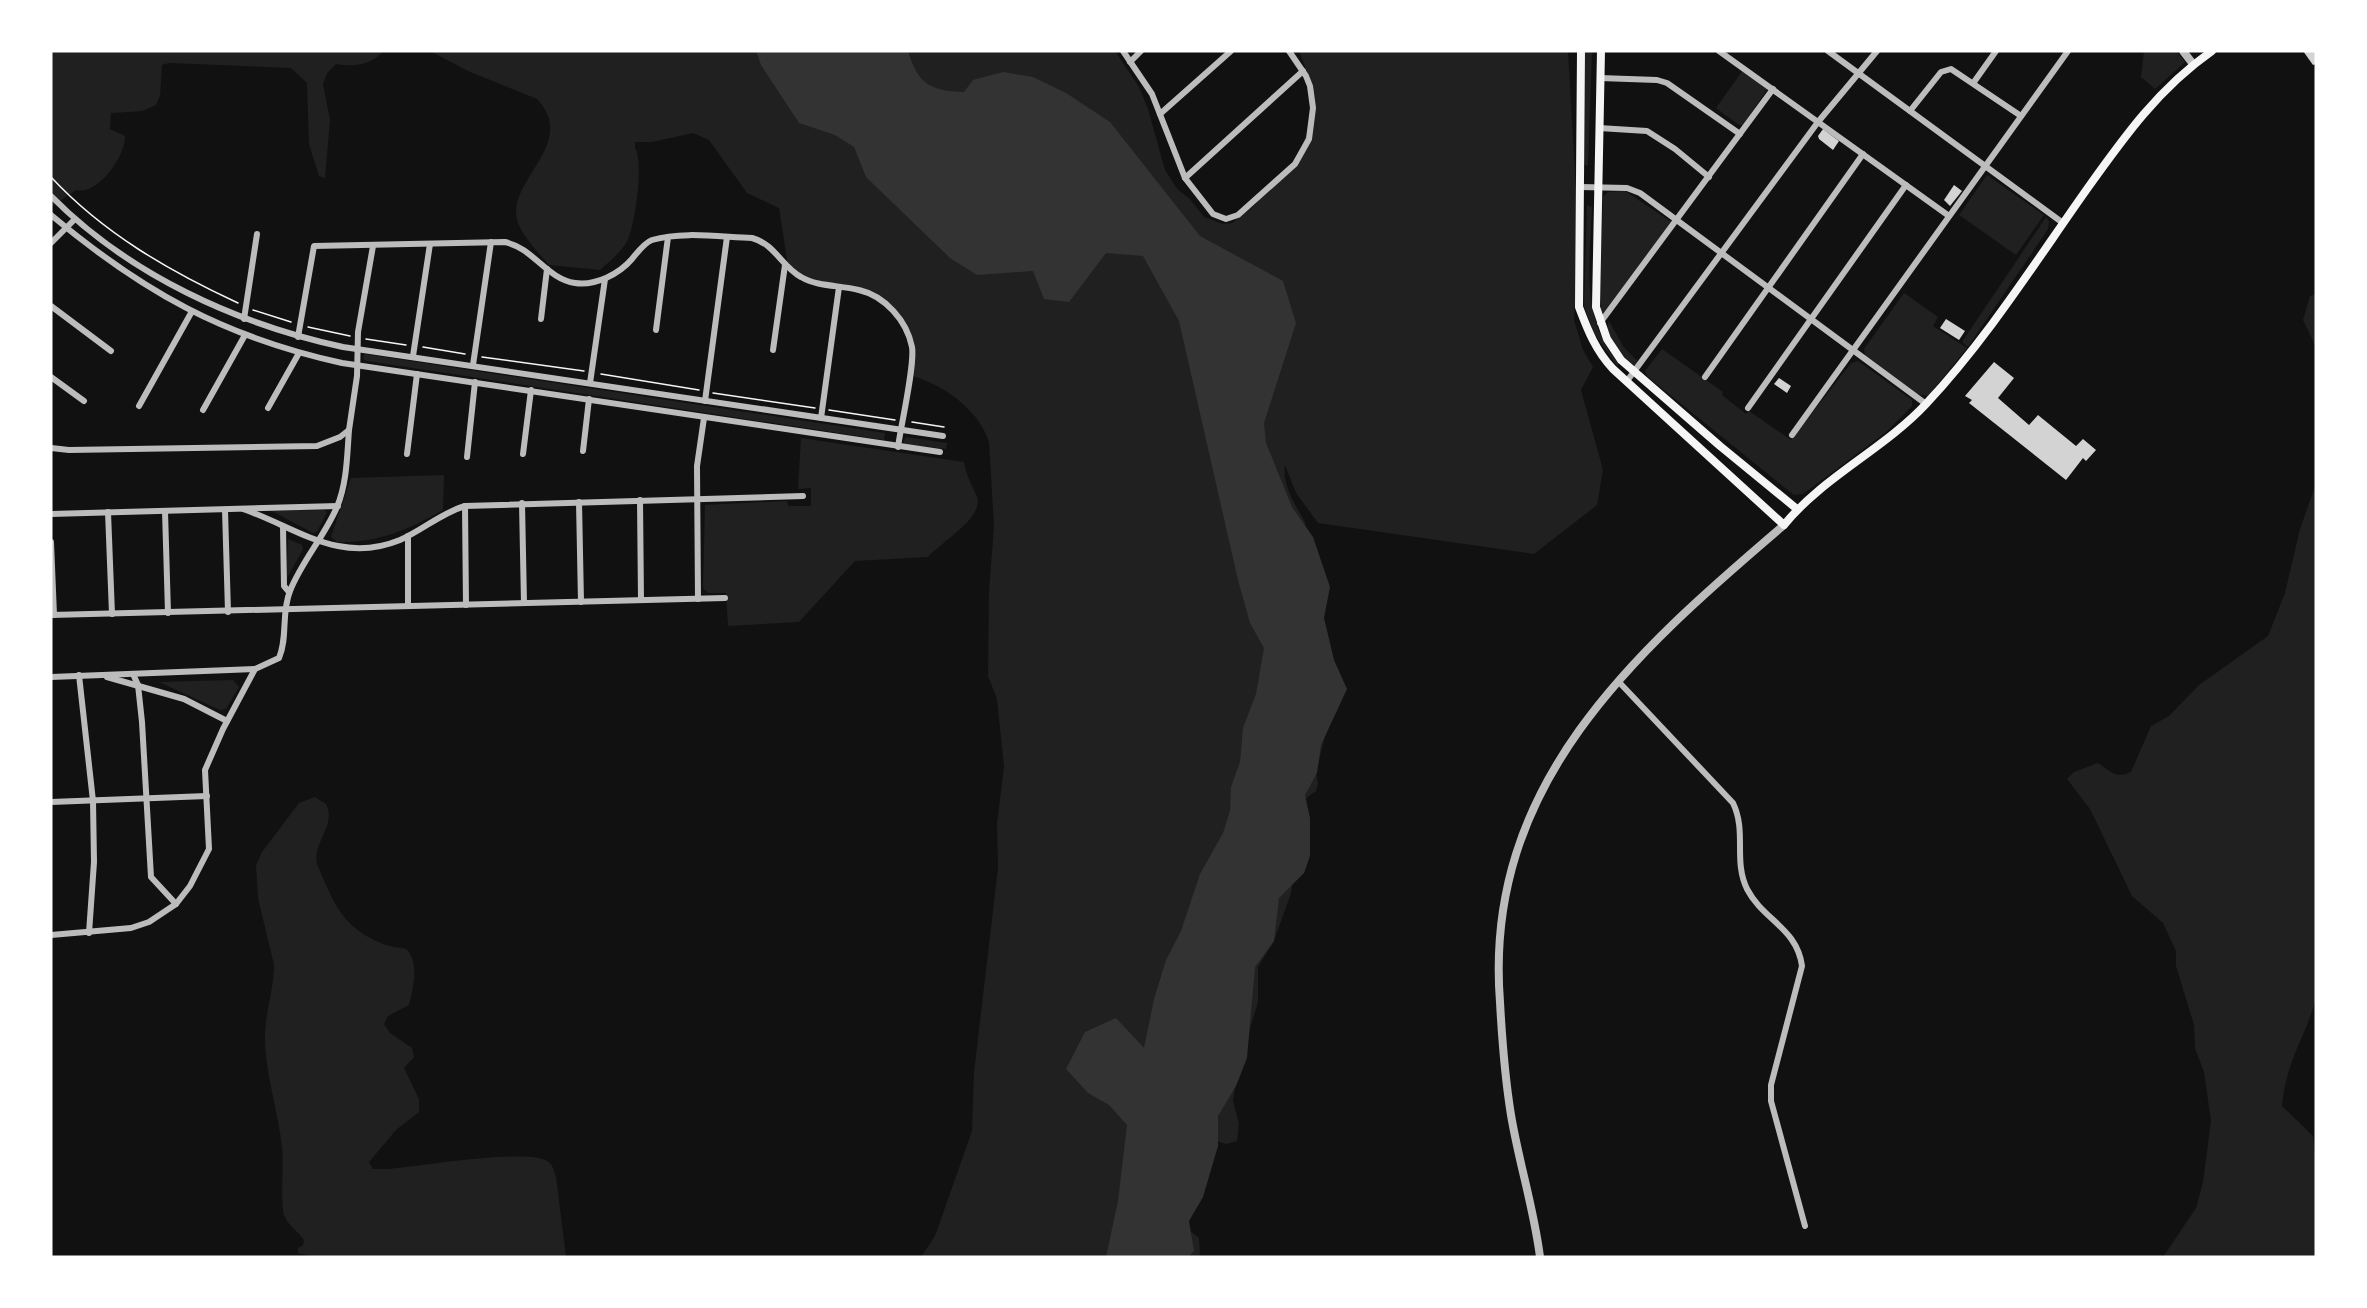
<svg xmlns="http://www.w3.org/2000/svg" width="2367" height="1308" viewBox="0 0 2367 1308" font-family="'PT Sans Narrow',sans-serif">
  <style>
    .green { fill: #202020 }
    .water { fill: #333 }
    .building { fill: #d3d3d3 }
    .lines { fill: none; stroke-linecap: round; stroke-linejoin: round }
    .path { stroke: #f5f5f5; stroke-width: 1.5 }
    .minor { stroke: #bcbcbc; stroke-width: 6 }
    .tertiary { stroke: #bcbcbc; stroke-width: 8 }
    .secondary { stroke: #f5f5f5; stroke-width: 8 }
  </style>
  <rect width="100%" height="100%" fill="#111"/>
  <!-- green -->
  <g class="green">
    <path d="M51,51H384C371,65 355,67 336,64L327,73L323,84L330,120L325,178L319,176L309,144L307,83L291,68L169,63L162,65L160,96L156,105L143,111L111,113L110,129L125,136C126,155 98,196 76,190L51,207Z"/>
    <path d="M430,51H1115L1139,87L1148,109L1165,170L1178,190L1189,198L1204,217L1223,224L1232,223L1253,207L1299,155L1310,122L1313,88L1299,51H1568L1576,190L1577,267L1574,320L1583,350L1593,367L1581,390L1603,470L1597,505L1534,554L1318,523L1296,493L1285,465C1282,485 1296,506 1305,522L1326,732L1316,773L1318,784L1316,791L1305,799L1291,893L1274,941L1258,967V1002L1238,1067L1233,1101L1239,1123L1237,1141L1226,1144L1210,1139L1184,1226L1199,1238L1200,1257H921L935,1236L972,1131L974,1072L998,868L997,824L1004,766L997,699L988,676L989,591L994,526L989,442C979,409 940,382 908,375L910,351L908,338L890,307L858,286L816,282L788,266L779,208L747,193L709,140L693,133L652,142H635V148C644,161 635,230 626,243C620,253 609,262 600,270L549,265C539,253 524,238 518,223C503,182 580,144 537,99L468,71Z"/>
    <polygon points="1585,51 1592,51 1588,166 1583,164"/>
    <polygon points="2144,51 2176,51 2185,62 2155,89 2141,77"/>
    <polygon points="1743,70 1768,88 1743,125 1739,125 1716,108"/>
    <polygon points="1987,175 2044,215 2016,255 1959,215"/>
    <polygon points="1625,191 1673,223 1607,314 1601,312 1600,296 1603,197 1608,192"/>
    <path d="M1587,205L1592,207C1590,262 1580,320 1619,364L1617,366L1594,333L1584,306Z"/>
    <polygon points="2046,217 2049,221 2048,229 1968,347 1962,342"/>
    <polygon points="1904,293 1938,317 1933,326 1967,348 1928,396 1916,394 1865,356 1864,349"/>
    <polygon points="2316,294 2316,347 2303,320 2310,296"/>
    <path d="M1609,321L1623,346L1639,363L1635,366C1620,361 1613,343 1606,330Z"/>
    <polygon points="1662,349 1723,392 1722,395 1746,414 1749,411 1791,440 1851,363 1858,361 1912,400 1912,406 1885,433 1803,494 1794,495 1648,377 1645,371"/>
    <polygon points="364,354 885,433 884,440 367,361 363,359"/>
    <polygon points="906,437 947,443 946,449 906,444 903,442"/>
    <path d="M801,438L964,462C967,478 972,484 977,497C984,518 941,542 928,557L855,561L799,622L728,626L726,593H708L703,588L705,505L787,501L788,506H811V488L798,489Z"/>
    <path d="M444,475L443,510C408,530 378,543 337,542L331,537L351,478Z"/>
    <path d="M2316,484V997C2306,1038 2286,1059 2282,1106L2313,1136L2316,1168V1257H2163L2196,1208L2203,1182L2211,1121L2204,1072L2195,1048L2194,1025L2176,966V951L2163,923L2132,896L2090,809L2067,779L2074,772L2098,763C2111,772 2116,779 2131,772L2151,726L2169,716L2199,685L2268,636L2285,593L2300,529Z"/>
    <polygon points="324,510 327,512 317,532 313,533 272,511"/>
    <polygon points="288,539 302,545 303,549 286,580"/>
    <polygon points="233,680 239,687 226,709 220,710 159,682"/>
    <path d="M315,797L326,804C337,826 312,842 317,864C334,903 341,927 383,944C390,947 398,947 406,949C420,962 413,988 409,1005L388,1016L384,1024L390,1033L412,1048L414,1057L404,1068L419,1099V1112L396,1130L369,1162L373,1169H388C417,1167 527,1148 547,1161C553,1165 554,1170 556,1177L566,1257H314L298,1253V1248L303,1245L304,1240C298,1231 288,1226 284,1215C280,1200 284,1166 282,1147C278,1109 264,1071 265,1033C266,1010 274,988 274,965L258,898L256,865L262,852L299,803Z"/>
  </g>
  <!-- water -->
  <path class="water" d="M756,51H908C918,84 930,91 964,92L973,80L1003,72L1033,77L1066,93L1110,122L1200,236L1283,281L1296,323L1264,423L1266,443L1292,507L1313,537L1330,587L1324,618L1334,660L1347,689L1321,745L1317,773L1305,795L1310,818V856L1304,873L1279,898L1274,941L1255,967L1247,1058L1236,1086L1218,1116V1146L1203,1197L1189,1221L1194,1251L1188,1257H1106L1118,1201L1127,1125L1109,1105L1088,1093L1066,1069L1085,1032L1116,1018L1144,1048L1154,999L1166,960L1181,931L1200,874L1223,833L1230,811L1231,787L1240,762L1243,728L1256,694L1264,648L1250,623L1238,580L1179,321L1143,256L1106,253L1069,302L1044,299L1033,271L977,275L950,258L866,177L854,147L835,135L799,123L761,65Z"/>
  <!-- building -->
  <g class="building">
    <polygon points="2303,51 2316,51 2316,64 2313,65"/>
    <polygon points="1823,129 1839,141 1833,150 1819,139 1818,136"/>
    <polygon points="1954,185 1962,191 1950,206 1944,200"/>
    <polygon points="1946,319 1965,331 1959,340 1940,328"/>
    <polygon points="1994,362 2014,378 1998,398 2029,425 2038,415 2076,446 2083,439 2096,450 2086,461 2083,458 2066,480 1969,403 1972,400 1965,396"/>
    <polygon points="1779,378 1791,386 1787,393 1774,384"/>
  </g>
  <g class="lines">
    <!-- path -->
    <g class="path">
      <path d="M51,177C103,233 169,271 238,303"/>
      <polyline points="253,310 291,322"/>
      <polyline points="308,327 350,336"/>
      <polyline points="366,339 406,345"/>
      <polyline points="423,347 465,354"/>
      <polyline points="482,357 584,371"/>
      <polyline points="601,374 699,390"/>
      <polyline points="713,393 815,408"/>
      <polyline points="829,410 895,420"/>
      <polyline points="912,422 944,427"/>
    </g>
    <!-- minor -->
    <g class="minor">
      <polyline points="1123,51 1152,94 1185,178 1213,214 1226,219 1238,215 1295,164 1309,139 1313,108 1310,86 1306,76 1289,51"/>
      <polyline points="1719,51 1949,216"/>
      <polyline points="1828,51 2063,223"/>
      <polyline points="1130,62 1141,51"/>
      <polyline points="1600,78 1657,80 1667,83 1740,134"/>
      <polyline points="1974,82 1996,51"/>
      <polyline points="1910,111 1941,72 1951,69 2021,116"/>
      <polyline points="1160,114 1231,51"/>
      <polyline points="1599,128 1647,131 1675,149 1709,177"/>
      <polyline points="1185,178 1303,71"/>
      <polyline points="1580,187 1627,188 1640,193 1926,404"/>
      <path d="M51,196C129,275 237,324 343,347L943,436"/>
      <path d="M51,215C143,292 224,337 342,363L940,452"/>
      <polyline points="51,243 75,219"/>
      <polyline points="51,306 111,351"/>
      <polyline points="244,319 257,234"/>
      <polyline points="541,319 547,269"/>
      <polyline points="1600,323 1773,89"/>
      <polyline points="656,330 668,237"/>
      <path d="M298,337L314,246L505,242C533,248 547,279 575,283C596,286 619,274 632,259C637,253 644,243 652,240C682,231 721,237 752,238C775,244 781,266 801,277C818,287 840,285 859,290C885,296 907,321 912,347C915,365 901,425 898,447"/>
      <polyline points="773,350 785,265"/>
      <polyline points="413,356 430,244"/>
      <polyline points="473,365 491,242"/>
      <polyline points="51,377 84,401"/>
      <polyline points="1705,377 1863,154"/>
      <polyline points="1627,381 1818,122 1877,51"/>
      <polyline points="590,383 605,279"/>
      <polyline points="705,401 727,237"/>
      <polyline points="139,406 191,313"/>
      <polyline points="268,408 299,353"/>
      <polyline points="1748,408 1906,185"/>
      <polyline points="203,410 245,335"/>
      <polyline points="821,418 839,287"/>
      <polyline points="1792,435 2068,51"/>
      <polyline points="51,448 69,450 317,446 340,437 349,430 357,376 358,332 373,246"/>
      <polyline points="583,451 589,399"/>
      <polyline points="407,454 417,374"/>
      <polyline points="523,454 531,390"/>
      <polyline points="467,457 475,382"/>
      <polyline points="640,500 641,600"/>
      <polyline points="579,502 581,602"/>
      <polyline points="522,503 524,603"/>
      <polyline points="465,506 466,605"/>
      <path d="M243,509C296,527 339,565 400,540C423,530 441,513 465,506L803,496"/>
      <polyline points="225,510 228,612"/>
      <polyline points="165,511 168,613"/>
      <polyline points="108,512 112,614"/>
      <polyline points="51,514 338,506"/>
      <polyline points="283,527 284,586 289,592"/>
      <polyline points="51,542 54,615"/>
      <polyline points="698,599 697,466 704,418"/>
      <polyline points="408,606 408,536"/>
      <polyline points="51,615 725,598"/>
      <polyline points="133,674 138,685 142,722 151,877 176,904"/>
      <polyline points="79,675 93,801 94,862 89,933"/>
      <polyline points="51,677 255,669"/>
      <polyline points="107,677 184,699 227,721"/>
      <path d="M1618,681L1733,803C1747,832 1733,860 1747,889C1763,920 1797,928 1802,966L1771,1085V1101L1805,1226"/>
      <polyline points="51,802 207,796"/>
      <path d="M51,935L131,928L149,922L176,904L190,886L209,849L205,770L223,729L255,669L279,658C288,637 281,613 290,591C302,561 324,537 337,507C347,483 347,456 349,430"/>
    </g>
    <!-- tertiary -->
    <g class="tertiary">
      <polyline points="2183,51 2193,64"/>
      <path d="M1540,1257C1534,1209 1519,1163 1511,1115C1505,1078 1502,1039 1500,1002C1483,785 1634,653 1784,525"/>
    </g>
    <!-- secondary -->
    <g class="secondary">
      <path d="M1581,51L1579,307C1588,331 1596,351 1613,369L1784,525C1823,477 1884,449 1926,404C1987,339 2036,261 2087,189C2124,137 2159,88 2212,51"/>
      <polyline points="1601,51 1596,307 1607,339 1621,360 1720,446 1797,509"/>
    </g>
  </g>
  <!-- border -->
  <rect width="2367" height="1308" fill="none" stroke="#ffffff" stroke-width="105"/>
</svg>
